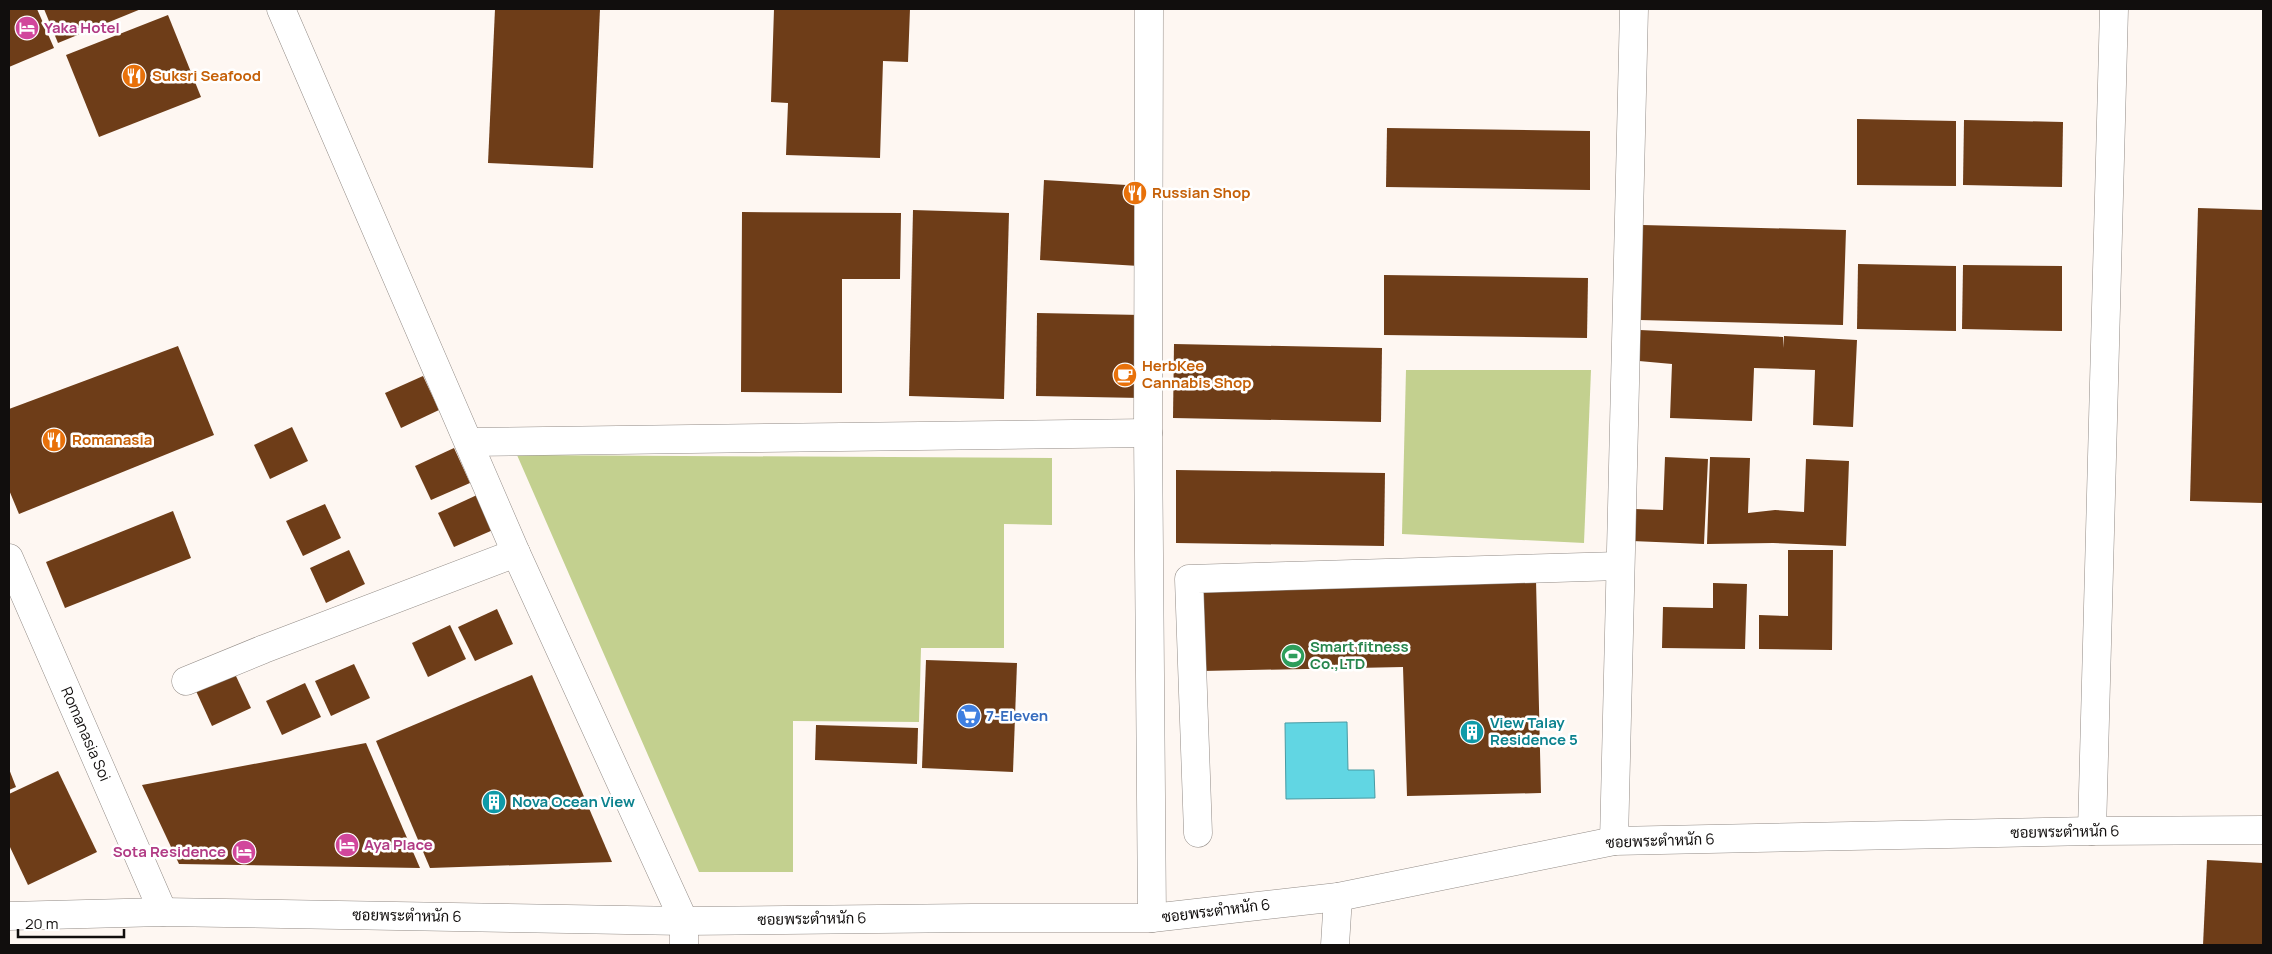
<svg xmlns="http://www.w3.org/2000/svg" width="2272" height="954" viewBox="0 0 2272 954" font-family="Manrope,Sarabun,sans-serif">
  <style>
    .green { fill: #c3d08f }
    .water { fill: #61d6e3; stroke: #499aa3 }
    .building { fill: #6e3d18 }
    .lines { fill: none; stroke-linecap: round; stroke-linejoin: round }
    .minor-casing { stroke: #938c87; stroke-width: 29 }
    .minor { stroke: #fff; stroke-width: 28 }
    .labels { text-anchor: middle; stroke-width: 5; stroke-linejoin: round; paint-order: stroke }
    .hotel-label { font-size: 15px; font-weight: bold; fill: #b23c85; stroke: #fff; text-anchor: start }
    .food-label { font-size: 15px; font-weight: bold; fill: #c56008; stroke: #fff; text-anchor: start }
    .leisure-label { font-size: 15px; font-weight: bold; fill: #27864d; stroke: #fff; text-anchor: start }
    .shop-label { font-size: 15px; font-weight: bold; fill: #366cbe; stroke: #fff; text-anchor: start }
    .culture-label { font-size: 15px; font-weight: bold; fill: #0d838f; stroke: #fff; text-anchor: start }
    .street-label { font-size: 15px; fill: #110e0d; stroke: #fff }
  </style>
  <rect width="100%" height="100%" fill="#fef7f2"/>
  <!-- green -->
  <g class="green">
    <polygon points="1406,370 1591,370 1584,543 1402,534"/>
    <polygon points="517,455 1052,458 1052,525 1004,524 1004,648 921,648 919,722 793,721 793,872 699,872"/>
  </g>
  <!-- water -->
  <polygon class="water" points="1347,722 1348,770 1374,770 1375,798 1286,799 1285,723"/>
  <!-- building -->
  <g class="building">
    <polygon points="9,9 37,9 54,48 9,67"/>
    <polygon points="44,9 141,9 58,43"/>
    <polygon points="495,9 600,9 593,168 488,163"/>
    <polygon points="774,9 910,9 908,62 883,61 880,158 786,155 788,103 771,102"/>
    <polygon points="168,15 201,97 99,137 66,55"/>
    <polygon points="1857,119 1956,121 1956,186 1857,185"/>
    <polygon points="1964,120 2063,122 2062,187 1963,185"/>
    <polygon points="1387,128 1590,131 1590,190 1386,187"/>
    <polygon points="1044,180 1143,186 1139,266 1040,260"/>
    <polygon points="2198,208 2263,210 2263,503 2190,501"/>
    <polygon points="913,210 1009,213 1004,399 909,396"/>
    <polygon points="742,212 901,213 900,279 842,279 842,393 741,392"/>
    <polygon points="1642,225 1846,230 1843,325 1640,320"/>
    <polygon points="1858,264 1956,266 1956,331 1857,329"/>
    <polygon points="1963,265 2062,266 2062,331 1962,329"/>
    <polygon points="1384,275 1588,278 1587,338 1384,335"/>
    <polygon points="1037,313 1142,315 1141,398 1036,396"/>
    <polygon points="1640,330 1783,337 1783,348 1784,336 1857,340 1853,427 1813,425 1815,370 1754,368 1752,421 1670,418 1672,364 1639,361"/>
    <polygon points="1174,344 1382,348 1381,422 1173,418"/>
    <polygon points="178,346 214,435 19,514 9,490 9,409"/>
    <polygon points="423,376 439,410 401,428 385,393"/>
    <polygon points="292,427 308,461 270,479 254,445"/>
    <polygon points="454,448 470,483 431,500 415,466"/>
    <polygon points="1665,457 1708,459 1704,544 1632,541 1634,509 1663,510"/>
    <polygon points="1710,457 1750,458 1748,513 1775,510 1804,512 1806,459 1849,461 1846,546 1773,543 1707,544"/>
    <polygon points="1176,470 1385,473 1384,546 1176,543"/>
    <polygon points="477,495 493,530 454,547 438,513"/>
    <polygon points="325,504 341,538 303,556 286,521"/>
    <polygon points="173,511 191,558 65,608 46,562"/>
    <polygon points="349,550 365,584 326,603 310,568"/>
    <polygon points="1788,550 1833,550 1832,650 1759,649 1759,615 1788,616"/>
    <polygon points="1536,580 1541,793 1407,796 1403,667 1202,671 1200,588"/>
    <polygon points="1713,583 1747,584 1745,649 1662,648 1663,607 1713,608"/>
    <polygon points="497,609 513,644 475,661 458,627"/>
    <polygon points="450,625 466,659 428,677 412,643"/>
    <polygon points="926,660 1017,663 1013,772 922,768"/>
    <polygon points="354,664 370,698 331,716 315,681"/>
    <polygon points="235,674 251,708 212,726 196,691"/>
    <polygon points="532,675 612,862 430,868 376,741"/>
    <polygon points="305,683 321,717 282,735 266,701"/>
    <polygon points="816,725 918,728 917,764 815,760"/>
    <polygon points="366,743 420,868 179,864 142,785"/>
    <polygon points="9,769 16,787 9,790"/>
    <polygon points="58,771 97,852 28,885 9,845 9,794"/>
    <polygon points="2207,860 2263,863 2263,945 2203,945"/>
  </g>
  <g class="lines">
    <!-- minor casing -->
    <g class="minor-casing">
      <g id="minor">
        <polyline points="281,9 516,553 684,921 684,945"/>
        <polyline points="1149,9 1148,433 1152,918"/>
        <polyline points="469,442 1148,433"/>
        <path id="s1" d="M9,558L163,912"/>
        <polyline points="186,681 264,649 516,553"/>
        <polyline points="2092,831 2114,9"/>
        <polyline points="1198,833 1189,579 1619,566"/>
        <polyline points="1614,841 1634,9"/>
        <polyline points="9,916 163,912 684,921 972,918 1152,918 1338,897 1614,841 2092,831 2263,830"/>
        <polyline points="1335,945 1338,897"/>
      </g>
    </g>
    <!-- minor -->
    <use href="#minor" class="minor"/>
  </g>
  <!-- icons -->
  <defs>
    <g id="hotel-disc" transform="scale(1.25)"><circle r="9.5" fill="#d1479c" stroke="#fff"/><path d="M-6-4.5h1.5V1H6V5H4.5V3h-9V5H-6ZM-4 0a1.8 1.8 0 1 1 3.6 0ZM.5 0V-2.5h3Q6-2.5 6 0Z" fill="#fff"/></g>
    <g id="restaurant-disc" transform="scale(1.25)"><circle r="9.5" fill="#e8710a" stroke="#fff"/><path d="M-5-6h1v4h1v-4h1v4h1v-4h1v5L-1.5 .5V6h-2V.5L-5-1ZM5-6V6H3V1.5H1.5Q1.5-4 5-6Z" fill="#fff"/></g>
    <g id="cafe-disc" transform="scale(1.25)"><circle r="9.5" fill="#e8710a" stroke="#fff"/><path d="M-5.5-4.5H6V0H3Q3 3.5 0 3.5H-2.5Q-5.5 3.5-5.5 0ZM3-3.2v2h1.7v-2ZM-6 4.5H4V6H-6Z" fill="#fff"/></g>
    <g id="stadium-disc" transform="scale(1.25)"><circle r="9.5" fill="#2e9e5b" stroke="#fff"/><path d="M0-5a6.5 5 0 1 0 0 10a6.5 5 0 1 0 0-10ZM-3.5-1.8h7v3.6h-7Z" fill="#fff"/></g>
    <g id="supermarket-disc" transform="scale(1.25)"><circle r="9.5" fill="#3f7fe0" stroke="#fff"/><path d="M-6-5.5h2.5l.6 2H6L4.5 2H-2.5L-4.4-4H-6ZM-1.5 3.2a1.3 1.3 0 1 0 .1 0ZM3 3.2a1.3 1.3 0 1 0 .1 0Z" fill="#fff"/></g>
    <g id="building-disc" transform="scale(1.25)"><circle r="9.5" fill="#0f9aa8" stroke="#fff"/><path d="M-4-6H4V6H1V3H-1V6H-4ZM-2.5-4.3h1.7v1.8h-1.7ZM.8-4.3h1.7v1.8H.8ZM-2.5-1h1.7V.8h-1.7ZM.8-1h1.7V.8H.8Z" fill="#fff"/></g>
  </defs>
  <g fill-rule="evenodd">
    <use href="#hotel-disc" x="27" y="28"/>
    <use href="#restaurant-disc" x="134" y="76"/>
    <use href="#restaurant-disc" x="1135" y="193"/>
    <use href="#cafe-disc" x="1125" y="375"/>
    <use href="#restaurant-disc" x="54" y="440"/>
    <use href="#stadium-disc" x="1293" y="656"/>
    <use href="#supermarket-disc" x="969" y="716"/>
    <use href="#building-disc" x="1472" y="732"/>
    <use href="#building-disc" x="494" y="802"/>
    <use href="#hotel-disc" x="347" y="845"/>
    <use href="#hotel-disc" x="244" y="852"/>
  </g>
  <g class="labels">
    <!-- hotel labels -->
    <g class="hotel-label">
      <text x="44" y="33">Yaka Hotel</text>
      <text x="364" y="850">Aya Place</text>
      <text x="226" y="857" text-anchor="end">Sota Residence</text>
    </g>
    <!-- food labels -->
    <g class="food-label">
      <text x="152" y="81">Suksri Seafood</text>
      <text x="1152" y="198">Russian Shop</text>
      <text x="1142" y="371">HerbKee<tspan x="1142" dy="17">Cannabis Shop</tspan></text>
      <text x="72" y="445">Romanasia</text>
    </g>
    <!-- leisure labels -->
    <g class="leisure-label">
      <text x="1310" y="652">Smart fitness<tspan x="1310" dy="17">Co.,LTD</tspan></text>
    </g>
    <!-- shop labels -->
    <g class="shop-label">
      <text x="986" y="721">7-Eleven</text>
    </g>
    <!-- culture labels -->
    <g class="culture-label">
      <text x="1490" y="728">View Talay<tspan x="1490" dy="17">Residence 5</tspan></text>
      <text x="512" y="807">Nova Ocean View</text>
    </g>
    <!-- street labels -->
    <g class="street-label">
      <text dy="5" stroke="none"><textPath href="#s1" startOffset="192">Romanasia Soi</textPath></text>
      <text transform="translate(2065 832) rotate(-1)" y="5">ซอยพระตำหนัก 6</text>
      <text transform="translate(1660 841) rotate(-2)" y="5">ซอยพระตำหนัก 6</text>
      <text transform="translate(1216 911) rotate(-7)" y="5">ซอยพระตำหนัก 6</text>
      <text transform="translate(407 916) rotate(1)" y="5">ซอยพระตำหนัก 6</text>
      <text transform="translate(812 919) rotate(-1)" y="5">ซอยพระตำหนัก 6</text>
    </g>
  </g>
  <!-- border -->
  <rect width="2272" height="954" fill="none" stroke="#110e0d" stroke-width="20"/>
  <!-- scale -->
  <path d="M18 929v8h106v-8" fill="none" stroke="#110e0d" stroke-width="2.5"/>
  <text x="25" y="929" font-size="15" fill="#110e0d" stroke="#ffffff" stroke-width="4" paint-order="stroke">20 m</text>
</svg>
